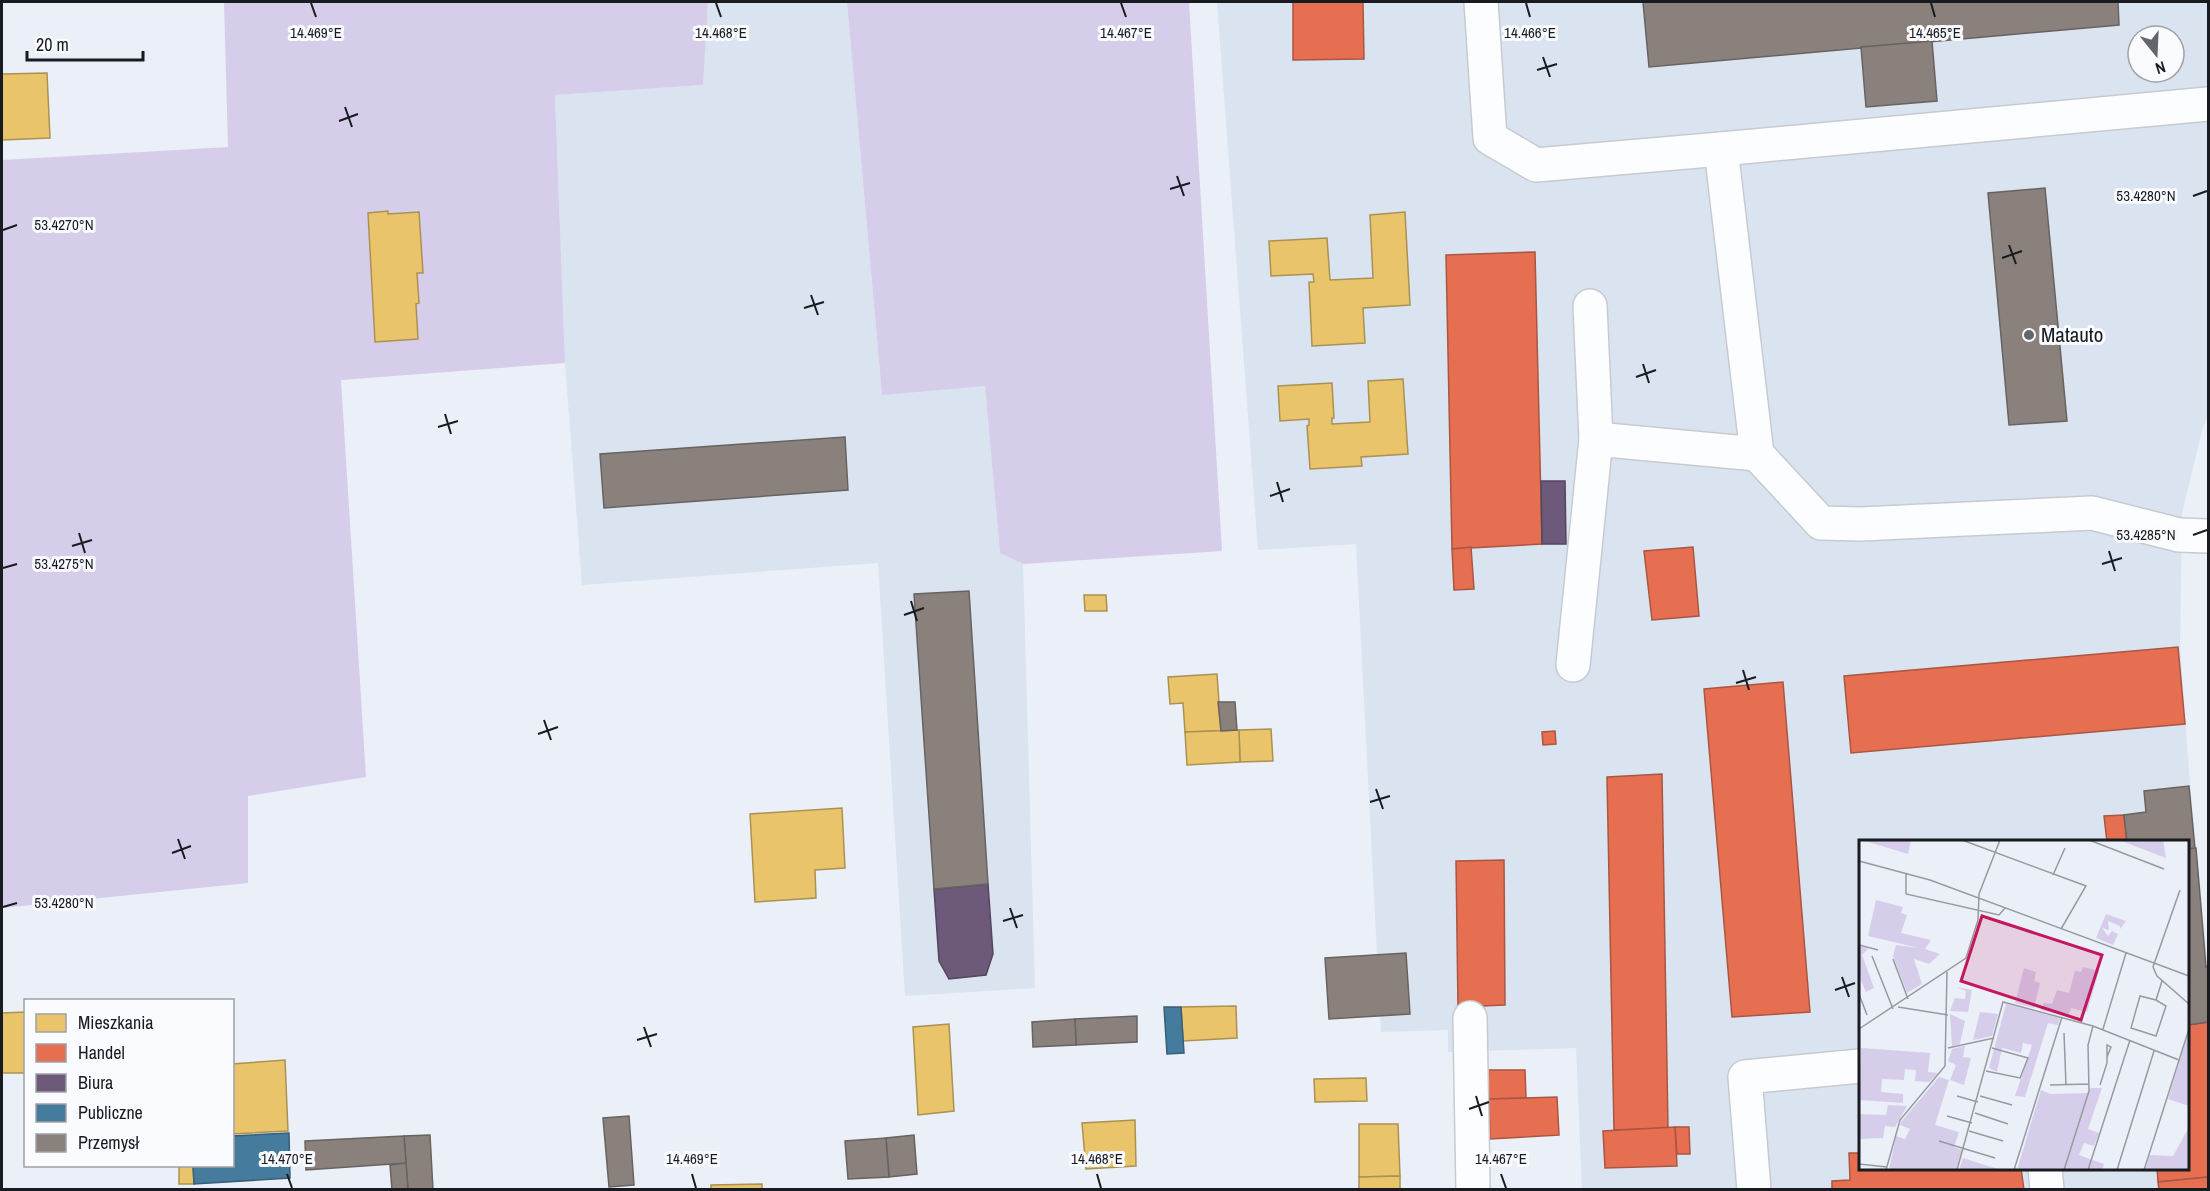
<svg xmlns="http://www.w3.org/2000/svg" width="2210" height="1191" viewBox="0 0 2210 1191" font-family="'Archivo Narrow',sans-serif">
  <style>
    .built { fill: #dae3f0; fill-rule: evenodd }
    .green { fill: #d6cdea }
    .homes { fill: #e9c46a; stroke: #aa9154; stroke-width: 1.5 }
    .shops { fill: #e76f51; stroke: #a95642; stroke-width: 1.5 }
    .offices { fill: #6d597a; stroke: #54465f; stroke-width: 1.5 }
    .public { fill: #457b9d; stroke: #385e78; stroke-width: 1.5 }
    .industry { fill: #8a817c; stroke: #686260; stroke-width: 1.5 }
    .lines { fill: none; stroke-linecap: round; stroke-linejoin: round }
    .minor-casing { stroke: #c7cbd0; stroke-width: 36 }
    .minor { stroke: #fcfdfe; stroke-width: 33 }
    .ticks { fill: none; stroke: #181b20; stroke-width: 2 }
    .poi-dot { fill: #62656b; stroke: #f9fbfe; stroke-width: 2 }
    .labels { text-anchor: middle; stroke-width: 6; stroke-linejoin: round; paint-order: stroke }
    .poi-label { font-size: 21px; fill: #181b20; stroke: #f9fbfe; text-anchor: start }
    .inset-road { fill: none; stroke: #979aa1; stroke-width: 1.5 }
    .view { fill: #c2185b; fill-opacity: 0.15; stroke: #c2185b; stroke-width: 3 }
    .inset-edge { fill: none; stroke: #181b20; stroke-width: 3 }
    .ticks-label { font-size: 15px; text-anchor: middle; fill: #181b20; stroke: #f9fbfe; stroke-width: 6; stroke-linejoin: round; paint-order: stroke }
  </style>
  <rect width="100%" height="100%" fill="#ebeff7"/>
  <!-- built -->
  <g class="built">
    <polygon points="708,2 847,2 882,394 985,386 1000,553 1023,564 1035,988 905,996 878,563 582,585 565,363 555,95 703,85"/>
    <path d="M1217,2H2208V416L2202,431L2182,513L2180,645L2190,785L2208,965V1189H1582L1576,1048L1448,1052V1030L1381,1032L1356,544L1258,550ZM2138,36H2174V72H2138ZM1860,842H2188V1168H1860Z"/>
  </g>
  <!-- green -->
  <g class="green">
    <polygon points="224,2 708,2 703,85 555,95 565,363 341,380 366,777 248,796 248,883 2,908 2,160 228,147"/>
    <polygon points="847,2 1189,2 1222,551 1023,564 1000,553 985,386 882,395"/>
  </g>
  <!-- homes -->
  <g class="homes">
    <polygon points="47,73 50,138 2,140 2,74"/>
    <polygon points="388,211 388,214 419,212 423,273 417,273 419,303 416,304 418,339 375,342 368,213"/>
    <polygon points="1405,212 1410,305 1363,308 1365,343 1312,346 1309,282 1314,282 1313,274 1271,276 1269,241 1327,238 1330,280 1373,278 1370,215"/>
    <polygon points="1403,379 1408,454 1361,457 1362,466 1310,469 1307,426 1309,425 1309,419 1280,421 1278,386 1332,383 1334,418 1332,418 1332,424 1370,422 1368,381"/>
    <polygon points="1084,595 1106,595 1107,611 1085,611"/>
    <polygon points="1217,674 1221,731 1185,732 1183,703 1170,704 1168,677"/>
    <polygon points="1271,729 1273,761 1240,762 1239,730"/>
    <polygon points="1239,730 1240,762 1187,765 1185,732"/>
    <polygon points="842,808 845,868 815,870 816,898 755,902 750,814"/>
    <polygon points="1236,1006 1237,1038 1183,1041 1181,1007"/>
    <polygon points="26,1012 26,1073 2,1073 2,1013"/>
    <polygon points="949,1024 954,1111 918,1115 913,1027"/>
    <polygon points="285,1060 288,1131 232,1134 232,1064"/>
    <polygon points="1366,1078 1367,1101 1315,1102 1314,1079"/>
    <polygon points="1135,1120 1136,1166 1086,1169 1082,1123"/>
    <polygon points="1359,1124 1398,1124 1400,1176 1359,1177"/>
    <polygon points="179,1166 193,1166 194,1184 179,1184"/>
    <polygon points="1400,1176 1400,1190 1359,1190 1359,1177"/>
    <polygon points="762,1184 762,1190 711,1190 711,1185"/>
  </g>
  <!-- shops -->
  <g class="shops">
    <polygon points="1293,2 1363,2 1364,59 1293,60"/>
    <polygon points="1535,252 1542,544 1452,549 1446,255"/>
    <polygon points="1471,547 1474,589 1454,590 1452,549"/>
    <polygon points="1693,547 1699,616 1652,620 1644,551"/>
    <polygon points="2178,647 2185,724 1851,753 1844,676"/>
    <polygon points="1783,682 1810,1012 1732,1017 1704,689"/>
    <polygon points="1555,731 1556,744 1543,745 1542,732"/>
    <polygon points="1662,774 1668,1128 1614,1130 1607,777"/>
    <polygon points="2124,815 2127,842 2107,842 2104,816"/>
    <polygon points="1504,860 1505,1005 1458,1007 1456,861"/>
    <polygon points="2208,1022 2208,1177 2158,1182 2157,1168 2188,1168 2188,1025"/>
    <polygon points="1487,1070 1525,1070 1526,1098 1489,1099"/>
    <polygon points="1557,1097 1559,1135 1490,1139 1489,1099"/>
    <polygon points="1675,1127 1689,1127 1690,1154 1677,1154"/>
    <polygon points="1675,1127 1677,1166 1605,1168 1603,1131"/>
    <polygon points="1849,1153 1860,1153 1860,1168 2021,1168 2024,1190 1832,1190 1832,1181 1850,1180"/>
    <polygon points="2208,1177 2208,1190 2159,1190 2158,1182"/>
  </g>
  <!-- offices -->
  <g class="offices">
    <polygon points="1541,481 1565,481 1566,544 1542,544"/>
    <polygon points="988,884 993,954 986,975 949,979 939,961 934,889"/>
  </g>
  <!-- public -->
  <g class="public">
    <polygon points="1164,1007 1181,1007 1184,1053 1167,1054"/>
    <polygon points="289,1133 290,1178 194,1184 193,1166 232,1166 232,1136"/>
  </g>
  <!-- industry -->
  <g class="industry">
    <polygon points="1643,2 2118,2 2119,25 1649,67"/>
    <polygon points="1932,41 1937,101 1866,107 1861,47"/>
    <polygon points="2045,188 2067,421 2009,425 1988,193"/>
    <polygon points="845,437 848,490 604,508 600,454"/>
    <polygon points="969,591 988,884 934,889 914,594"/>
    <polygon points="1218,702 1235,702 1237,730 1221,731"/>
    <polygon points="2189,786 2195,849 2188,849 2188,842 2127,842 2124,815 2146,812 2144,791"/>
    <polygon points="2196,848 2206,967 2208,966 2208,1022 2188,1025 2188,849"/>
    <polygon points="1406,953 1410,1014 1329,1019 1325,958"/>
    <polygon points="1137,1016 1137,1042 1076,1045 1075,1019"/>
    <polygon points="1075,1019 1076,1045 1033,1047 1032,1022"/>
    <polygon points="629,1116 634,1185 609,1187 603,1118"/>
    <polygon points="430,1135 433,1190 408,1190 404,1136"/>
    <polygon points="914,1135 917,1174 889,1177 886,1138"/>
    <polygon points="404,1136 406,1163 306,1170 305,1141"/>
    <polygon points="886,1138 889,1177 848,1179 845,1141"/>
    <polygon points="406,1163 408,1190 392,1190 390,1165"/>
  </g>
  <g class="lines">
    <!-- minor casing -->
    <g class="minor-casing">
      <g id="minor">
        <polyline points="1481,2 1490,138 1536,165 1721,149"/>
        <polyline points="2208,104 1721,149 1757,454 1821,523 1861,524 2092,513 2179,535 2208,536"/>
        <polyline points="1590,306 1596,439"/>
        <polyline points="1573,665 1596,439 1757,454"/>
        <polyline points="1470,1018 1473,1190"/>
        <polyline points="2045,1168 2047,1190"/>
        <polyline points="1754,1190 1745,1077 1860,1066"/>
      </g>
    </g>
    <!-- minor -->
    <use href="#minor" class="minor"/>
  </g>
  <!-- ticks -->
  <path class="ticks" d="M311,3L316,17M716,3L721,17M1121,3L1126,17M1526,3L1530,17M1931,3L1935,17M1543,57L1550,77M1537,70L1557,64M345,107L352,127M339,121L358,114M1177,176L1184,196M1170,189L1190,183M2193,196L2207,191M3,230L17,225M2009,245L2016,264M2002,258L2022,251M811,295L818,315M804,308L824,302M1643,364L1649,383M1636,377L1656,370M445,414L451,434M438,427L458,421M1277,482L1283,502M1270,496L1290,489M79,533L85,553M2193,535L2207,530M72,546L92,540M2109,551L2115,571M2102,564L2122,558M3,568L17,564M911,601L917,621M904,615L924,608M1743,670L1749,690M1736,683L1756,677M544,720L551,740M538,734L558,727M1376,789L1383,809M1370,802L1390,796M178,839L185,859M172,853L191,846M3,907L17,903M1010,908L1017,928M1003,921L1023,915M1842,977L1849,997M1835,990L1855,983M644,1027L651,1047M637,1040L657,1034M1476,1096L1482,1116M1469,1109L1489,1102M287,1174L292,1188M692,1174L696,1188M1097,1174L1101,1188M1501,1174L1506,1188"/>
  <!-- markers -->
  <circle class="poi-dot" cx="2029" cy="335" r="6"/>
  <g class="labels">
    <!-- poi labels -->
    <g class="poi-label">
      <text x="2041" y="342">Matauto</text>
    </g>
  </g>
  <!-- overview -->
  <g transform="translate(1859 840)">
    <rect width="330" height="330" fill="#ebeff7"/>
    <path d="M3,0H52L49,14ZM260,0H304L307,18ZM17,60L44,67L42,73L48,75L42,93L72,100L66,109L81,114L70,124L55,119L63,144L48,153L34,116L37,105L60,108L9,96ZM247,74L267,81L261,89V86L249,81L250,90L243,88L249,96L253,91L259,94L254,105L237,98ZM0,106L9,109L3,115L15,148L7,152L0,136ZM224,127L240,131L228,172L212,168L209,177L182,170L185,163L193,164L198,150L210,153L216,131L222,132ZM165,128L177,132L175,141L181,143L175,168L156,163ZM97,147L113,150L109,172L91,171L96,158L106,159L107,151ZM147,164L201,178L199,185L189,183L166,257L156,256L173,205L164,203L162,213L143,208L138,232L130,228ZM121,172L139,174L133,196L114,200ZM91,174L106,181L101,204L93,206ZM330,191V266L309,259ZM106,206L104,217L112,218L105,245L91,240L97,225L89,221L93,209ZM2,208L71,213L69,232L79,233L70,242L56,241L57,230L46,229L45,240L23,239L22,252L44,254V263L0,260ZM80,237L90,240L76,285L100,292L95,307L103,310L97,330H30L37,296L46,299L51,289L41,285L42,282ZM232,248H243L229,289L240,293L235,306L225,303L220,315L245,324L243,330H158L182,250L191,254L228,253ZM29,265L48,266L36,287L26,286L24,298L0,299V274L27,275ZM330,287V330H286L291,315L314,316ZM104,318L142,330H100Z" fill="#d6cdea"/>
    <path class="inset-road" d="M103,0L227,46L202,89M230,0L305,29M0,21L71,40L330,136M47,34V54L140,75L146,68M194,35L206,8M321,50L294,127L298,136L330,164M0,105L19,110M13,116L34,169M34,119L49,159M0,154L8,175M297,160L307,166L297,196L272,188L281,156L297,160L303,141M39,167L89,175M0,189L107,118L119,80L120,54L141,0M244,189L267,113M205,193L207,245M89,208L135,198M127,231L161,238L169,218L133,208M191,245L230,244M241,245L248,223V205L252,207L248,217M98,256L119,262M121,256L153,265M116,273L149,284M88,276L113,283M110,291L144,301M80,301L136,318M0,324L28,327M27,330L41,280L86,226L88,132M98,330L144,162L234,186L320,220M155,330L203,177M205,330L230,251L229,205L234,186M229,330L271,200M258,330L295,211M285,330L330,189"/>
    <path class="view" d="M123,76L243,115L222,180L102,141Z"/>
    <rect width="330" height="330" class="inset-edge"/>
  </g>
  <g class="ticks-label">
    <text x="316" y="38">14.469°E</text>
    <text x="721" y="38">14.468°E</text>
    <text x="1126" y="38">14.467°E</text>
    <text x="1530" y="38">14.466°E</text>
    <text x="1935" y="38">14.465°E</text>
    <text x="2146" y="201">53.4280°N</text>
    <text x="64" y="230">53.4270°N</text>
    <text x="2146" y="540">53.4285°N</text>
    <text x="64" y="569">53.4275°N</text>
    <text x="64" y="908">53.4280°N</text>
    <text x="287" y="1164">14.470°E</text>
    <text x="692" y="1164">14.469°E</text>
    <text x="1097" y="1164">14.468°E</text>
    <text x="1501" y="1164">14.467°E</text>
  </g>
  <!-- border -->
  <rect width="2210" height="1191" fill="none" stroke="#181b20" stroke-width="6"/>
  <!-- legend -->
  <rect x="24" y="999" width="210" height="168" fill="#f9fbfe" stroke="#9fa1a5" stroke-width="1.5"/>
  <rect x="36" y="1014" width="30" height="18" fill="#e9c46a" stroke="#9fa1a5" stroke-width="1.5"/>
  <text x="78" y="1029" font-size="18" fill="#181b20">Mieszkania</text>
  <rect x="36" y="1044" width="30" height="18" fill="#e76f51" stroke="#9fa1a5" stroke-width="1.5"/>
  <text x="78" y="1059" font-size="18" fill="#181b20">Handel</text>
  <rect x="36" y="1074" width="30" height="18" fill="#6d597a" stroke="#9fa1a5" stroke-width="1.5"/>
  <text x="78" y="1089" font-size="18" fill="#181b20">Biura</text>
  <rect x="36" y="1104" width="30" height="18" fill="#457b9d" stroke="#9fa1a5" stroke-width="1.5"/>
  <text x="78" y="1119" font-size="18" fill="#181b20">Publiczne</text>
  <rect x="36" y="1134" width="30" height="18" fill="#8a817c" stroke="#9fa1a5" stroke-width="1.5"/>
  <text x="78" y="1149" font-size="18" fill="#181b20">Przemysł</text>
  <!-- north arrow -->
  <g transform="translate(2156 54) rotate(162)"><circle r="28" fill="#f9fbfe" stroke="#9fa1a5" stroke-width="1.5"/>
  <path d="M0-4.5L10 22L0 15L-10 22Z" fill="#62656b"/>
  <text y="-9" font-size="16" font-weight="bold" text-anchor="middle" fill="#181b20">N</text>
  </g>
  <!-- scale -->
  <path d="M27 51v9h116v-9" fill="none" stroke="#181b20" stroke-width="3"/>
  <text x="36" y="51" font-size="18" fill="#181b20" stroke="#f9fbfe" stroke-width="4.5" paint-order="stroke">20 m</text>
</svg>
